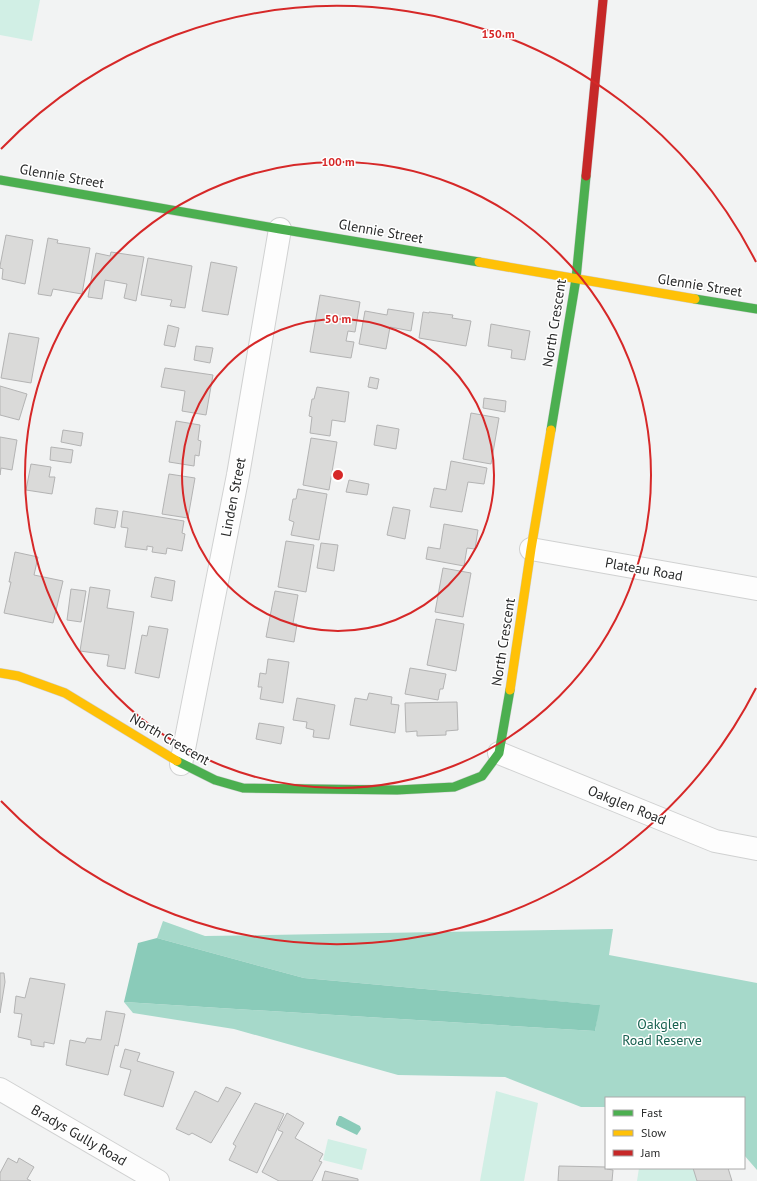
<svg xmlns="http://www.w3.org/2000/svg" width="757" height="1181" viewBox="0 0 757 1181" font-family="'PT Sans',sans-serif">
  <style>
    .green { fill: #d1efe5 }
    .forest { fill: #a6d9ca }
    .water { fill: #8acbb9 }
    .building { fill: #dadad9; stroke: #b3b3b3 }
    .lines { fill: none; stroke-linecap: round; stroke-linejoin: round }
    .street-casing { stroke: #d0d1d1; stroke-width: 24 }
    .fast-casing { stroke: #d0d1d1; stroke-width: 10 }
    .slow-casing { stroke: #d0d1d1; stroke-width: 10 }
    .jam-casing { stroke: #d0d1d1; stroke-width: 10 }
    .street { stroke: #fdfdfd; stroke-width: 22 }
    .fast { stroke: #4caf50; stroke-width: 9 }
    .slow { stroke: #ffc107; stroke-width: 9 }
    .jam { stroke: #c62828; stroke-width: 9 }
    .ring { fill: none; stroke: #d62828; stroke-width: 2 }
    .labels { text-anchor: middle; stroke-width: 3; stroke-linejoin: round; paint-order: stroke }
    .street-label { font-size: 14px; fill: #2a2b2b; stroke: #fff }
    .park-label { font-size: 14px; fill: #196150; stroke: #fff }
    .centre { fill: #d62828; stroke: #fff; stroke-width: 2 }
    .ring-label { font-size: 12px; text-anchor: middle; font-weight: bold; fill: #d62828; stroke: #fff; stroke-width: 3; stroke-linejoin: round; paint-order: stroke }
  </style>
  <rect width="100%" height="100%" fill="#f2f3f3"/>
  <!-- green -->
  <g class="green">
    <polygon points="0,0 40,0 32,41 0,35"/>
    <polygon points="496,1091 538,1103 524,1181 480,1181"/>
    <polygon points="328,1139 367,1149 362,1170 323,1160"/>
    <polygon points="639,1168 694,1168 697,1181 637,1181"/>
  </g>
  <!-- forest -->
  <polygon class="forest" points="163,921 205,936 613,929 609,955 757,983 757,1170 744,1155 744,1098 606,1098 606,1107 581,1107 505,1077 398,1075 234,1029 133,1013 124,1002 595,1031 599,1005 304,978 157,938"/>
  <!-- water -->
  <g class="water">
    <polygon points="157,938 304,978 600,1005 595,1031 124,1002 138,943"/>
    <polygon points="339,1116 341,1116 360,1126 361,1129 357,1135 336,1125 336,1123"/>
  </g>
  <!-- building -->
  <g class="building">
    <polygon points="6,235 33,240 25,284 2,279 3,269 0,268 0,266"/>
    <polygon points="48,238 58,240 57,243 90,248 82,294 53,289 51,296 38,294"/>
    <polygon points="111,252 144,257 136,301 124,298 127,284 105,280 102,299 88,297 96,253 110,256"/>
    <polygon points="148,258 192,266 185,308 170,306 172,300 141,295"/>
    <polygon points="211,262 237,267 228,315 202,311"/>
    <polygon points="320,295 360,302 355,332 348,331 346,341 354,342 351,358 310,352"/>
    <polygon points="388,309 414,313 411,331 390,327 386,349 359,344 365,311 387,315"/>
    <polygon points="423,312 429,313 429,312 453,315 452,318 471,321 466,346 419,338"/>
    <polygon points="491,324 530,331 525,360 511,358 512,350 488,346"/>
    <polygon points="168,325 179,328 175,347 164,345"/>
    <polygon points="9,333 39,338 31,383 1,378"/>
    <polygon points="196,346 213,348 210,363 194,360"/>
    <polygon points="165,368 213,375 206,415 182,411 185,391 161,387"/>
    <polygon points="370,377 379,379 377,389 368,387"/>
    <polygon points="0,386 27,394 19,420 0,415"/>
    <polygon points="317,387 349,392 345,422 332,420 330,436 310,433 312,417 309,416 312,399 314,399"/>
    <polygon points="484,398 506,401 505,412 483,408"/>
    <polygon points="471,413 499,418 491,464 463,459"/>
    <polygon points="176,421 200,425 198,440 201,441 199,456 195,455 194,466 169,462"/>
    <polygon points="377,425 399,429 396,449 374,445"/>
    <polygon points="63,430 83,433 81,446 61,442"/>
    <polygon points="0,437 17,440 12,470 1,468 0,475"/>
    <polygon points="311,438 337,442 329,490 303,485"/>
    <polygon points="51,447 73,450 71,463 50,460"/>
    <polygon points="451,461 487,468 484,484 468,482 462,512 430,507 434,488 446,490"/>
    <polygon points="31,464 51,467 49,477 55,477 52,494 26,490"/>
    <polygon points="169,474 195,478 188,518 162,514"/>
    <polygon points="349,480 369,484 367,495 346,492"/>
    <polygon points="298,489 327,494 319,540 291,535 294,522 289,520 293,499 296,499"/>
    <polygon points="393,507 410,510 405,539 387,535"/>
    <polygon points="96,508 118,511 115,528 94,524"/>
    <polygon points="123,511 184,521 182,533 185,534 182,551 167,548 166,554 152,552 153,547 147,546 147,550 125,547 128,528 121,527"/>
    <polygon points="444,524 478,530 475,549 467,548 464,566 426,559 428,547 440,549"/>
    <polygon points="286,541 314,545 306,592 278,587"/>
    <polygon points="321,543 338,545 334,571 317,568"/>
    <polygon points="15,552 38,557 34,575 63,581 53,623 4,613 11,582 9,582"/>
    <polygon points="443,568 471,573 463,617 435,612"/>
    <polygon points="155,577 175,581 172,601 151,597"/>
    <polygon points="90,587 110,590 107,608 134,612 125,669 107,666 109,655 80,651"/>
    <polygon points="71,589 86,591 81,622 67,620"/>
    <polygon points="275,591 298,595 293,623 297,624 294,642 266,637"/>
    <polygon points="436,619 464,624 456,671 427,665"/>
    <polygon points="149,626 168,629 159,678 135,673 142,635 147,636"/>
    <polygon points="268,659 289,662 283,703 260,699 262,687 258,687 260,673 266,674"/>
    <polygon points="410,668 446,674 443,689 440,689 438,700 405,694"/>
    <polygon points="369,693 392,697 391,704 399,705 395,733 350,725 355,698 367,700"/>
    <polygon points="297,698 335,705 329,739 313,737 314,730 306,728 307,722 293,720"/>
    <polygon points="457,702 458,730 446,731 446,735 417,736 417,731 406,732 405,703"/>
    <polygon points="259,723 284,727 281,744 256,739"/>
    <polygon points="0,973 4,973 5,982 0,1013"/>
    <polygon points="30,978 65,984 54,1044 44,1042 44,1047 31,1045 31,1040 18,1037 22,1014 14,1013 16,996 25,998"/>
    <polygon points="106,1011 125,1014 118,1046 115,1045 108,1075 66,1065 70,1040 85,1043 87,1038 101,1040"/>
    <polygon points="125,1049 140,1053 137,1061 174,1072 163,1107 124,1095 131,1070 120,1067"/>
    <polygon points="226,1087 241,1093 211,1143 192,1133 189,1135 176,1129 195,1091 218,1102"/>
    <polygon points="255,1103 284,1114 257,1173 229,1160 236,1146 233,1144"/>
    <polygon points="287,1113 304,1123 295,1138 323,1154 319,1161 322,1162 312,1181 279,1181 262,1172 283,1132 278,1130"/>
    <polygon points="8,1158 17,1163 19,1158 34,1167 27,1179 31,1181 0,1181 0,1173"/>
    <polygon points="559,1166 606,1167 607,1168 607,1169 613,1170 612,1181 558,1181"/>
    <polygon points="693,1168 728,1168 732,1181 697,1181"/>
    <polygon points="325,1171 358,1179 358,1181 322,1181"/>
  </g>
  <g class="lines">
    <!-- street casing -->
    <g class="street-casing">
      <g id="street">
        <polyline points="531,549 757,589"/>
        <polyline points="499,753 715,841 757,849"/>
        <polyline points="181,764 238,475 280,229"/>
        <polyline points="0,1089 158,1181"/>
      </g>
    </g>
    <!-- fast casing -->
    <g class="fast-casing">
      <g id="fast">
        <polyline points="0,180 280,229 479,262"/>
        <polyline points="695,299 757,309"/>
        <polyline points="551,430 576,279 586,176"/>
        <polyline points="177,761 215,780 243,788 397,790 454,787 482,776 499,753 510,690"/>
      </g>
    </g>
    <!-- slow casing -->
    <g class="slow-casing">
      <g id="slow">
        <polyline points="479,262 695,299"/>
        <polyline points="0,673 18,676 65,693 177,761"/>
        <polyline points="510,690 531,549 551,430"/>
      </g>
    </g>
    <!-- jam casing -->
    <g class="jam-casing">
      <polyline id="jam" points="586,176 603,0"/>
    </g>
    <!-- street -->
    <use href="#street" class="street"/>
    <!-- fast -->
    <use href="#fast" class="fast"/>
    <!-- slow -->
    <use href="#slow" class="slow"/>
    <!-- jam -->
    <use href="#jam" class="jam"/>
  </g>
  <!-- distance rings -->
  <g class="ring">
    <circle cx="338" cy="475" r="156"/>
    <circle cx="338" cy="475" r="313"/>
    <path d="M756 688A469 469 0 0 1 1 801M1 149A469 469 0 0 1 756 262"/>
  </g>
  <g class="labels">
    <!-- street labels -->
    <g class="street-label">
      <text transform="translate(62 176) rotate(10)" y="5">Glennie Street</text>
      <text transform="translate(381 231) rotate(10)" y="5">Glennie Street</text>
      <text transform="translate(700 285) rotate(9)" y="5">Glennie Street</text>
      <text transform="translate(554 323) rotate(-81)" y="5">North Crescent</text>
      <text transform="translate(233 497) rotate(-79)" y="5">Linden Street</text>
      <text transform="translate(644 569) rotate(10)" y="5">Plateau Road</text>
      <text transform="translate(503 642) rotate(-81)" y="5">North Crescent</text>
      <text transform="translate(170 739) rotate(30)" y="5">North Crescent</text>
      <text transform="translate(627 805) rotate(22)" y="5">Oakglen Road</text>
      <text transform="translate(79 1135) rotate(30)" y="5">Bradys Gully Road</text>
    </g>
    <!-- park labels -->
    <g class="park-label">
      <text x="662" y="1029">Oakglen<tspan x="662" dy="16">Road Reserve</tspan></text>
    </g>
  </g>
  <circle cx="338" cy="475" r="6" class="centre"/>
  <g class="ring-label">
    <text x="498" y="38">150 m</text>
    <text x="338" y="166">100 m</text>
    <text x="338" y="323">50 m</text>
  </g>
  <!-- legend -->
  <rect x="605" y="1097" width="140" height="72" fill="#ffffff" stroke="#aaaaaa"/>
  <rect x="613" y="1110" width="20" height="6" fill="#4caf50" stroke="#aaaaaa"/>
  <text x="641" y="1117" font-size="12" fill="#2a2b2b">Fast</text>
  <rect x="613" y="1130" width="20" height="6" fill="#ffc107" stroke="#aaaaaa"/>
  <text x="641" y="1137" font-size="12" fill="#2a2b2b">Slow</text>
  <rect x="613" y="1150" width="20" height="6" fill="#c62828" stroke="#aaaaaa"/>
  <text x="641" y="1157" font-size="12" fill="#2a2b2b">Jam</text>
</svg>
